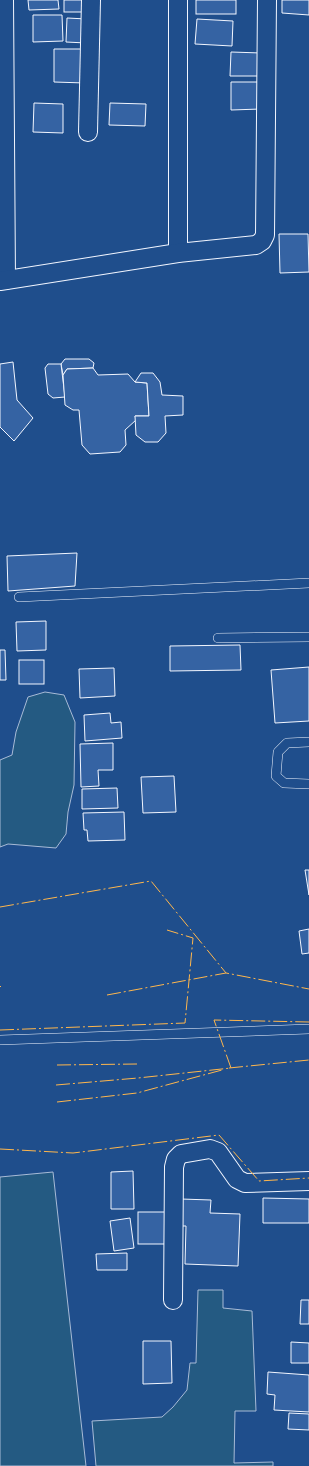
<svg xmlns="http://www.w3.org/2000/svg" width="309" height="1466" viewBox="0 0 309 1466" font-family="Montserrat,sans-serif">
  <style>
    .green { fill: #245a82; stroke: #a8bbd7 }
    .building { fill: #3563a3; stroke: #f2f6ff }
    .lines { fill: none; stroke-linecap: round; stroke-linejoin: round }
    .lane-casing { stroke: #f2f6ff; stroke-width: 10 }
    .street-casing { stroke: #f2f6ff; stroke-width: 20 }
    .lane { stroke: #1f4e8c; stroke-width: 9 }
    .street { stroke: #1f4e8c; stroke-width: 18 }
    .power { stroke: #ffb74d; stroke-width: 1; stroke-dasharray: 14 3 2 3; stroke-linecap: butt }
  </style>
  <rect width="100%" height="100%" fill="#1f4e8c"/>
  <!-- green -->
  <g class="green">
    <polygon points="45,692 64,695 75,722 74,785 68,812 66,834 56,848 8,844 0,847 0,760 12,755 16,732 28,697"/>
    <polygon points="53,1172 86,1466 0,1466 0,1177"/>
    <polygon points="198,1290 223,1290 223,1308 252,1311 256,1411 235,1411 234,1463 273,1462 273,1466 96,1466 92,1421 162,1417 173,1407 187,1390 190,1363 196,1363"/>
  </g>
  <!-- building -->
  <g class="building">
    <polygon points="28,0 58,0 59,9 29,10"/>
    <rect x="64" y="0" width="23" height="12"/>
    <rect x="196" y="0" width="40" height="14"/>
    <polygon points="282,0 309,0 309,15 282,13"/>
    <polygon points="33,15 62,15 63,41 33,42"/>
    <polygon points="67,18 87,19 86,43 66,42"/>
    <polygon points="197,19 233,21 232,46 195,44"/>
    <polygon points="54,49 85,49 85,83 54,82"/>
    <polygon points="231,52 261,53 261,76 230,76"/>
    <polygon points="231,82 261,82 261,109 231,110"/>
    <polygon points="34,103 63,104 63,133 33,132"/>
    <polygon points="110,103 146,104 145,126 109,125"/>
    <polygon points="279,234 308,234 309,272 280,273"/>
    <polygon points="65,359 89,359 94,363 93,368 67,369 63,375 61,364"/>
    <polygon points="13,362 17,400 33,418 14,441 0,427 0,364"/>
    <polygon points="48,364 61,364 65,397 53,398 48,394 45,368"/>
    <polygon points="93,368 98,375 128,374 135,382 147,383 149,416 135,416 136,420 125,430 126,445 120,452 90,454 82,445 79,410 73,410 65,405 63,375 67,369"/>
    <polygon points="141,373 153,373 160,382 162,395 183,396 183,415 165,416 166,433 158,442 145,442 136,435 135,416 149,416 147,383 135,382"/>
    <polygon points="77,553 75,586 8,591 7,556"/>
    <polygon points="46,621 46,650 17,651 16,622"/>
    <polygon points="240,645 241,670 170,671 170,646"/>
    <polygon points="0,650 5,650 6,680 0,680"/>
    <rect x="19" y="660" width="25" height="24"/>
    <polygon points="309,667 309,721 275,723 271,670"/>
    <polygon points="114,668 115,696 80,698 79,669"/>
    <polygon points="110,713 111,723 121,722 122,738 85,741 84,715"/>
    <polygon points="113,743 113,770 98,770 99,786 81,787 80,744"/>
    <polygon points="174,776 176,812 143,813 141,777"/>
    <polygon points="117,788 118,808 82,809 82,789"/>
    <polygon points="124,812 125,840 88,841 87,830 84,830 83,813"/>
    <polygon points="305,870 309,870 309,895"/>
    <polygon points="309,929 309,953 302,954 299,931"/>
    <polygon points="133,1171 134,1209 111,1209 111,1172"/>
    <polygon points="263,1198 309,1199 309,1223 263,1223"/>
    <polygon points="181,1199 211,1200 210,1213 240,1214 238,1266 185,1264 186,1226 180,1226"/>
    <rect x="138" y="1212" width="27" height="32"/>
    <polygon points="130,1218 134,1248 114,1251 110,1221"/>
    <polygon points="127,1253 127,1270 97,1270 96,1254"/>
    <polygon points="301,1300 309,1300 309,1324 300,1324"/>
    <polygon points="143,1341 171,1341 172,1383 143,1384"/>
    <polygon points="291,1342 309,1343 309,1363 291,1363"/>
    <polygon points="268,1372 309,1375 309,1412 274,1410 275,1395 267,1394"/>
    <polygon points="289,1413 309,1414 309,1430 288,1429"/>
  </g>
  <g class="lines">
    <!-- lane casing -->
    <g class="lane-casing">
      <g id="lane">
        <polyline points="19,597 309,583"/>
        <polyline points="218,638 309,637"/>
        <polyline points="309,742 287,743 278,752 276,776 284,783 309,784"/>
        <polyline points="0,1040 309,1029"/>
      </g>
    </g>
    <!-- street casing -->
    <g class="street-casing">
      <g id="street">
        <polyline points="4,0 6,280"/>
        <polyline points="178,0 178,253"/>
        <polyline points="88,132 91,0"/>
        <polyline points="0,281 178,253 256,245 262,241 265,235 267,0"/>
        <polyline points="173,1300 174,1167 176,1159 181,1154 210,1149 218,1152 237,1179 245,1183 309,1181"/>
      </g>
    </g>
    <!-- lane -->
    <use href="#lane" class="lane"/>
    <!-- street -->
    <use href="#street" class="street"/>
    <!-- power -->
    <g class="power">
      <polyline points="0,907 151,881 226,973"/>
      <polyline points="0,986 1,987"/>
      <polyline points="107,995 226,973 309,989"/>
      <polyline points="0,1030 185,1023 193,938 167,930"/>
      <polyline points="57,1065 137,1064"/>
      <polyline points="229,1068 309,1060"/>
      <polyline points="56,1085 138,1078 231,1068 214,1020 309,1022"/>
      <polyline points="57,1102 137,1093 222,1070"/>
      <polyline points="0,1149 73,1153 219,1135 259,1181 309,1178"/>
    </g>
  </g>
</svg>
